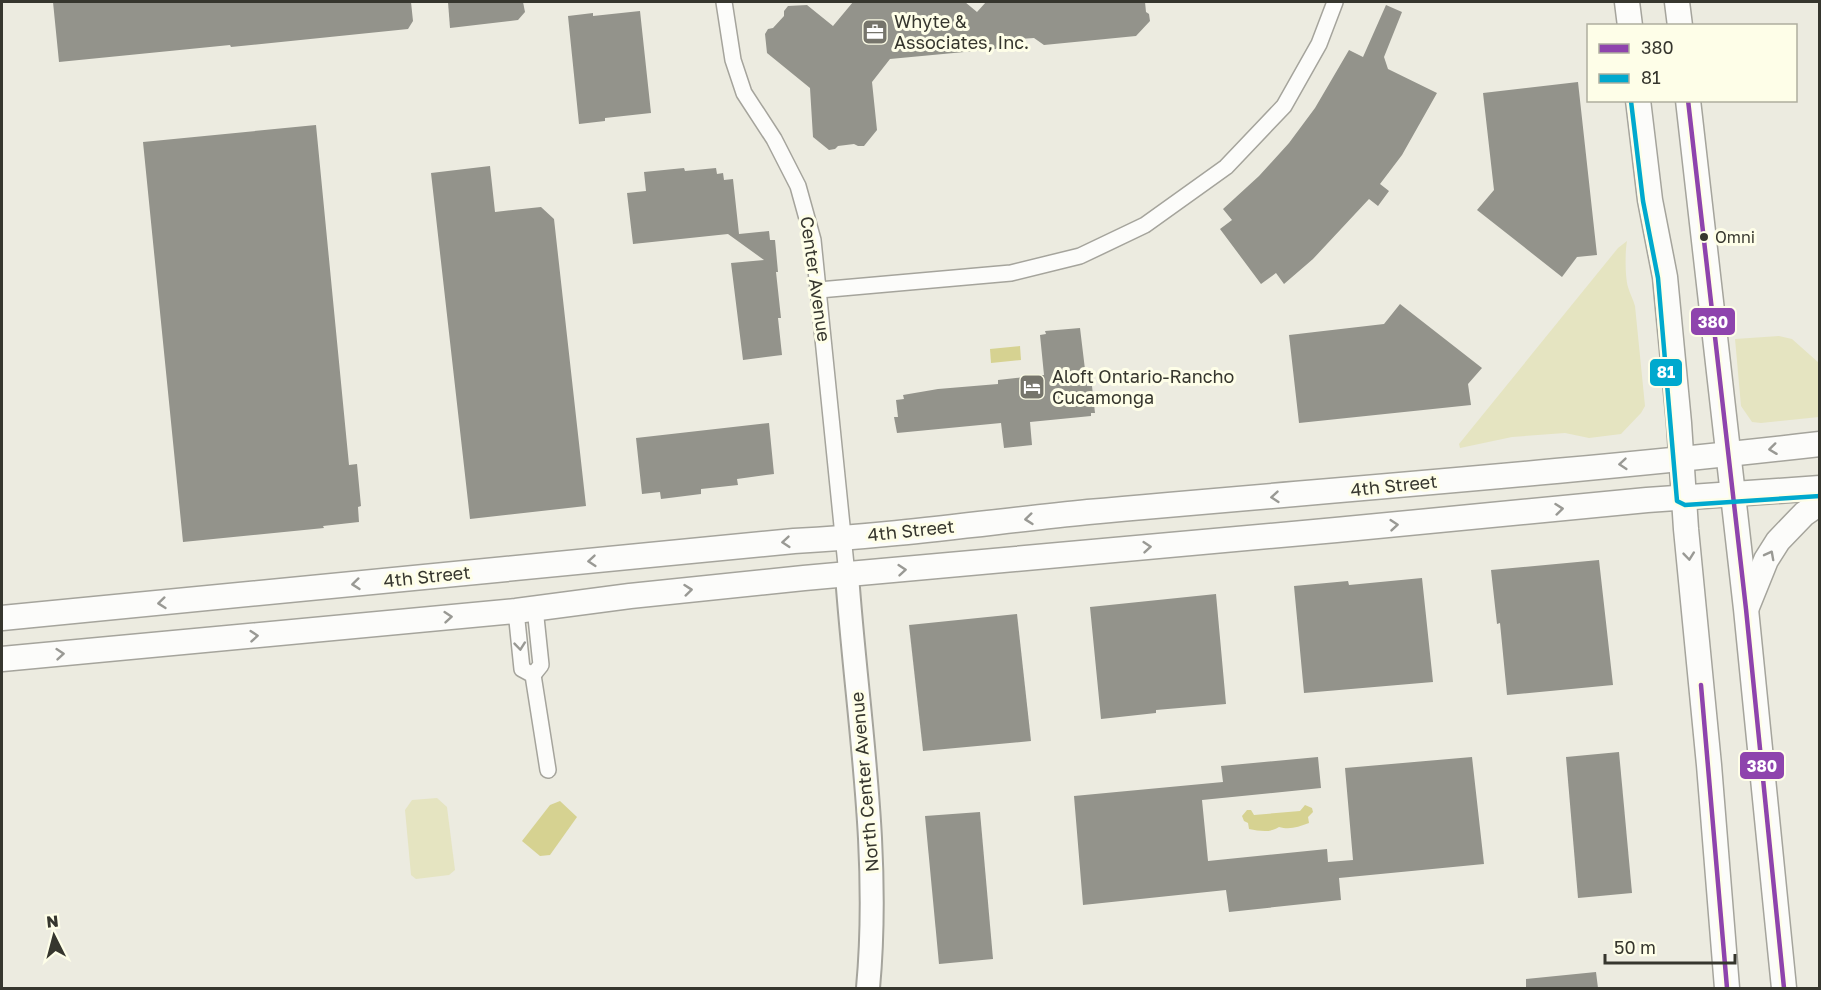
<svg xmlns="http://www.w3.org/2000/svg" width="1821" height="990" viewBox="0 0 1821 990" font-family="'Golos Text',sans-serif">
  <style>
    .green { fill: #e5e4c1 }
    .water { fill: #d6d291 }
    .building { fill: #93938b }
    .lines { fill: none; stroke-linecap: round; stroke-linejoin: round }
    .street-casing { stroke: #a5a49c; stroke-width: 18 }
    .secondary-casing { stroke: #a5a49c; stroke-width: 26 }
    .primary-casing { stroke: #a5a49c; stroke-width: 27 }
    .street { stroke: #fcfcfa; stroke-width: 15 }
    .secondary { stroke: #fcfcfa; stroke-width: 22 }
    .primary { stroke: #fcfcfa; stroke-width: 24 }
    .bus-1-casing { stroke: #fefee8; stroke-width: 9 }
    .bus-2-casing { stroke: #fefee8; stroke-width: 9 }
    .bus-1 { stroke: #8e44ad; stroke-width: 4.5 }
    .bus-2 { stroke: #00a9ce; stroke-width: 4.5 }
    .oneway { stroke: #999994 }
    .bus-dot { fill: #36362e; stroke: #fefee8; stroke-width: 2 }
    .labels { text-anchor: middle; stroke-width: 6; stroke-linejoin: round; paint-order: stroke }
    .bus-label { font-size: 16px; fill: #36362e; stroke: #fefee8; text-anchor: start }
    .poi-label { font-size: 18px; fill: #36362e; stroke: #fefee8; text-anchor: start }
    .street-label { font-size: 18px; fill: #36362e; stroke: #fefee8 }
    .line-badge { stroke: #fefee8; stroke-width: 2 }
    .badge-label { font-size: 16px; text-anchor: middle; font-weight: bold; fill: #fff }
  </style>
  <rect width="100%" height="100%" fill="#ecebe0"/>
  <!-- green -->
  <g class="green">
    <path d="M1627,241C1625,251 1625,277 1628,287C1630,294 1633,299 1635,306L1645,406L1641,413L1621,434L1589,438L1565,433L1512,437L1460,448L1459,444L1618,248Z"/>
    <polygon points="1779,336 1792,339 1819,363 1819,417 1761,423 1752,422 1741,406 1735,339"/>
    <polygon points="437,798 447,807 455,870 449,875 416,879 411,875 405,810 412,800"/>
  </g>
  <!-- water -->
  <g class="water">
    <polygon points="1020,346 1021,360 991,363 990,349"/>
    <polygon points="560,801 577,817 550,855 540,856 522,841 550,805"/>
    <path d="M1305,805L1312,808L1313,812L1308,817L1309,823C1298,827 1290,830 1279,827C1270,833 1260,831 1249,829L1248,823L1244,821L1242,816L1247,810H1251L1254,815L1300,811Z"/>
  </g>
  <!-- building -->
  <g class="building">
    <polygon points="53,2 411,2 413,21 408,29 231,47 230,45 59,62"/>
    <polygon points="448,2 523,2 525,12 518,20 450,28"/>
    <polygon points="853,2 965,2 977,12 986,2 1145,2 1146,12 1149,14 1150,21 1136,36 1044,45 1034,38 1004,40 996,49 890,59 872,82 877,130 864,146 858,146 854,144 838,146 835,149 829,150 813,137 810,88 767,53 765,34 768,29 773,28 784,16 784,11 788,6 807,5 833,26"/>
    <polygon points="1386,5 1402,12 1384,57 1388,69 1437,93 1402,155 1380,184 1389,191 1378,206 1369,199 1313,259 1284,284 1276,273 1261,284 1220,229 1232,220 1223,209 1259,176 1289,143 1315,108 1349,50 1363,57"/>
    <polygon points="640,11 651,113 605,118 605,121 579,124 568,16 593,13 593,16"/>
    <polygon points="1578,82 1597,255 1577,257 1562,277 1477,210 1494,190 1483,93"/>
    <polygon points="316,125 349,465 357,464 361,506 358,507 359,522 323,526 324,528 183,542 143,142"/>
    <polygon points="490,166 495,212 541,207 554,219 586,506 470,519 431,173"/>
    <polygon points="684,168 685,171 716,168 717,174 723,173 724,180 733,179 739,234 769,231 770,240 775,240 778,272 776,272 781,318 778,318 782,355 743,360 731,263 764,260 728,234 633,244 627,193 646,191 644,172"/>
    <polygon points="1400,304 1482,368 1468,384 1471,405 1299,423 1289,335 1384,324"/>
    <polygon points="1080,328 1087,386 1092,386 1095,413 1091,413 1091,416 1030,422 1032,445 1004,448 1001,423 897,433 894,417 898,417 896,400 904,399 903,395 938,389 998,384 998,380 1044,375 1040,335 1046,334 1045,331"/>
    <polygon points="769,423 774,474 737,479 738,485 701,489 701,494 661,499 660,492 642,494 636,438"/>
    <polygon points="1599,560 1613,685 1507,695 1500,623 1497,624 1491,570"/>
    <polygon points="1422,578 1433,682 1304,693 1294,586 1348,581 1349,585"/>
    <polygon points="1216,594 1226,704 1156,710 1156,713 1101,719 1090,607"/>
    <polygon points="1017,614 1031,741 923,751 909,625"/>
    <polygon points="1619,752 1632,893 1578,898 1566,757"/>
    <polygon points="1318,757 1321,788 1202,800 1208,861 1327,849 1328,862 1353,860 1345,768 1472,757 1484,864 1339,878 1341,900 1229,912 1226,890 1083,905 1074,796 1223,782 1221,766"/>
    <polygon points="980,812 993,959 939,964 925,816"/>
    <polygon points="1596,972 1598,988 1526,988 1526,979"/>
  </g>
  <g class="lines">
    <!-- street casing -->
    <g class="street-casing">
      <g id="street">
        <polyline points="724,2 733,60 744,93 774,139 798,186 813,240 847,575"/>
        <polyline points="819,290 1011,273 1080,256 1145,225 1226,167 1284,106 1319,44 1335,2"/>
        <polyline points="516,611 522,669 533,675 548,770"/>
        <polyline points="533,675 541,665 535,608"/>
      </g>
    </g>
    <!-- secondary casing -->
    <g class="secondary-casing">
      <path id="secondary" d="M847,575C857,714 881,849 868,988"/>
    </g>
    <!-- primary casing -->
    <g class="primary-casing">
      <g id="primary">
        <polyline points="1627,2 1630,26"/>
        <polyline points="1677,2 1680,26"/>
        <polyline points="1638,100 1650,200 1665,277 1679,423 1686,529 1709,765 1727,988"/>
        <polyline points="1688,100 1746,609 1784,988"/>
        <polyline points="1747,607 1766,560 1778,541 1804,514 1820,503"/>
        <path d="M2,618L794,541C892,536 990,522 1088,512C1332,490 1576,472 1820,444"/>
        <polyline points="2,659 516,611 630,596 804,578 1336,530 1647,500 1820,488"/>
      </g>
    </g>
    <!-- street -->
    <use href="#street" class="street"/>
    <!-- secondary -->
    <use href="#secondary" class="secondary"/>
    <!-- primary -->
    <use href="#primary" class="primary"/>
    <!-- bus-1 casing -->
    <g class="bus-1-casing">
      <g id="bus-1">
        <polyline points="1688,100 1746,609 1784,988"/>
        <polyline points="1701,685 1727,988"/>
      </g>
    </g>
    <!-- bus-2 casing -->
    <g class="bus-2-casing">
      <polyline id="bus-2" points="1631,101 1643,201 1658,278 1677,501 1685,505 1820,496"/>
    </g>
    <!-- bus-1 -->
    <use href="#bus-1" class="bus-1"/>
    <!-- bus-2 -->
    <use href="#bus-2" class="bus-2"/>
  </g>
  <!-- one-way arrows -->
  <defs><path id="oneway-chevron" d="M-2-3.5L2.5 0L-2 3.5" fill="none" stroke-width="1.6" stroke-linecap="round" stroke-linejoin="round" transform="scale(1.5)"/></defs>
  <g class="oneway">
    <use href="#oneway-chevron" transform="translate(1773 449) rotate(173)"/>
    <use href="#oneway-chevron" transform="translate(1623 464) rotate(175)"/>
    <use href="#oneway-chevron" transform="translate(1275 497) rotate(175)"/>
    <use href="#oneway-chevron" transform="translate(1559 509) rotate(-6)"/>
    <use href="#oneway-chevron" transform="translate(1029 519) rotate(174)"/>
    <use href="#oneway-chevron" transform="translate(1394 525) rotate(-5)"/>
    <use href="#oneway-chevron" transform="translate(786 542) rotate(175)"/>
    <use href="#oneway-chevron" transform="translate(1147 547) rotate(-5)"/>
    <use href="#oneway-chevron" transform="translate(1770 555) rotate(-62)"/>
    <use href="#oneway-chevron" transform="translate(1689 556) rotate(84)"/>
    <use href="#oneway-chevron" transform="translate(592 561) rotate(175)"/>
    <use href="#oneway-chevron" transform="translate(902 570) rotate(-5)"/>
    <use href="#oneway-chevron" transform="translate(356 584) rotate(174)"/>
    <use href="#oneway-chevron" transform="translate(688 590) rotate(-6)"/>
    <use href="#oneway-chevron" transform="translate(162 603) rotate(174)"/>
    <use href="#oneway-chevron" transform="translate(448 617) rotate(-5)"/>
    <use href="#oneway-chevron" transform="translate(254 636) rotate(-5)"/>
    <use href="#oneway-chevron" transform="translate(520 646) rotate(84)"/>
    <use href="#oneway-chevron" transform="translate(60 654) rotate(-5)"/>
  </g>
  <!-- icons -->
  <defs>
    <g id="office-square" transform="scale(1.35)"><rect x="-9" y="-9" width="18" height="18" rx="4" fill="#76756c" stroke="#fefee8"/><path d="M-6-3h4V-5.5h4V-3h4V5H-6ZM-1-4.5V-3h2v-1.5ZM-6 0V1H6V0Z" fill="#fff"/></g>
    <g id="hotel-square" transform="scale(1.35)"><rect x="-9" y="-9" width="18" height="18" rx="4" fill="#76756c" stroke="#fefee8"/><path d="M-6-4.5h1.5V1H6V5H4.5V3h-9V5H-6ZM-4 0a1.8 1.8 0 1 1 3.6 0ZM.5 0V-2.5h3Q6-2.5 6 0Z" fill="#fff"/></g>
  </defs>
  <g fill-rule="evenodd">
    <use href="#office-square" x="875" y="32"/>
    <use href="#hotel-square" x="1032" y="387"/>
  </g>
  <!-- markers -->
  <circle class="bus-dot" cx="1704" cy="237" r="5"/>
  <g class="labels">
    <!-- bus labels -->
    <g class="bus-label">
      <text x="1715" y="243">Omni</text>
    </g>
    <!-- poi labels -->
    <g class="poi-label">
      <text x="894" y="28">Whyte &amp;<tspan x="894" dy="21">Associates, Inc.</tspan></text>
      <text x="1052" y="383">Aloft Ontario-Rancho<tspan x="1052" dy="21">Cucamonga</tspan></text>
    </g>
    <!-- street labels -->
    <g class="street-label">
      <text transform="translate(815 279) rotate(82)" y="6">Center Avenue</text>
      <text transform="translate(1394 486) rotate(-6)" y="6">4th Street</text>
      <text transform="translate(911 531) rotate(-6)" y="6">4th Street</text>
      <text transform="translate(427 577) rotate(-6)" y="6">4th Street</text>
      <text transform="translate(865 782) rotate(-95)" y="6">North Center Avenue</text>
    </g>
  </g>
  <g class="line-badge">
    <rect x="1690" y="307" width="46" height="29" rx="6" fill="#8e44ad"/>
    <rect x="1649" y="358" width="34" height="29" rx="6" fill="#00a9ce"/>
    <rect x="1739" y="751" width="46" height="29" rx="6" fill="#8e44ad"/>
  </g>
  <g class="badge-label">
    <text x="1713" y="328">380</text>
    <text x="1666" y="378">81</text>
    <text x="1762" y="772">380</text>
  </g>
  <!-- border -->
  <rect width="1821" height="990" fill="none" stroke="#36362e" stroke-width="6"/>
  <!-- legend -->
  <rect x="1587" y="24" width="210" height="78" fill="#fefee8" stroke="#aeae9e" stroke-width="1.5"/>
  <rect x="1599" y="44" width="30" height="9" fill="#8e44ad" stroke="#aeae9e" stroke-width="1.5"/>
  <text x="1641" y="54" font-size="18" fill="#36362e">380</text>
  <rect x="1599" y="74" width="30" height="9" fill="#00a9ce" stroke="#aeae9e" stroke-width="1.5"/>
  <text x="1641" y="84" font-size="18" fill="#36362e">81</text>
  <!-- north arrow -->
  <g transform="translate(54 936) rotate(354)" stroke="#fefee8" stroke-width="4.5" paint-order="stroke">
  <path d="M0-4.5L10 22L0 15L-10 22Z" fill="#36362e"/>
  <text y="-9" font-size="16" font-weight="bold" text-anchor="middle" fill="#36362e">N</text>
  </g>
  <!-- scale -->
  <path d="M1605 954v9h130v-9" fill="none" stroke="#36362e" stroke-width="3"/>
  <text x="1614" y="954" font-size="18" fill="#36362e" stroke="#fefee8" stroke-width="4.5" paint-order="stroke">50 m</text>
</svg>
